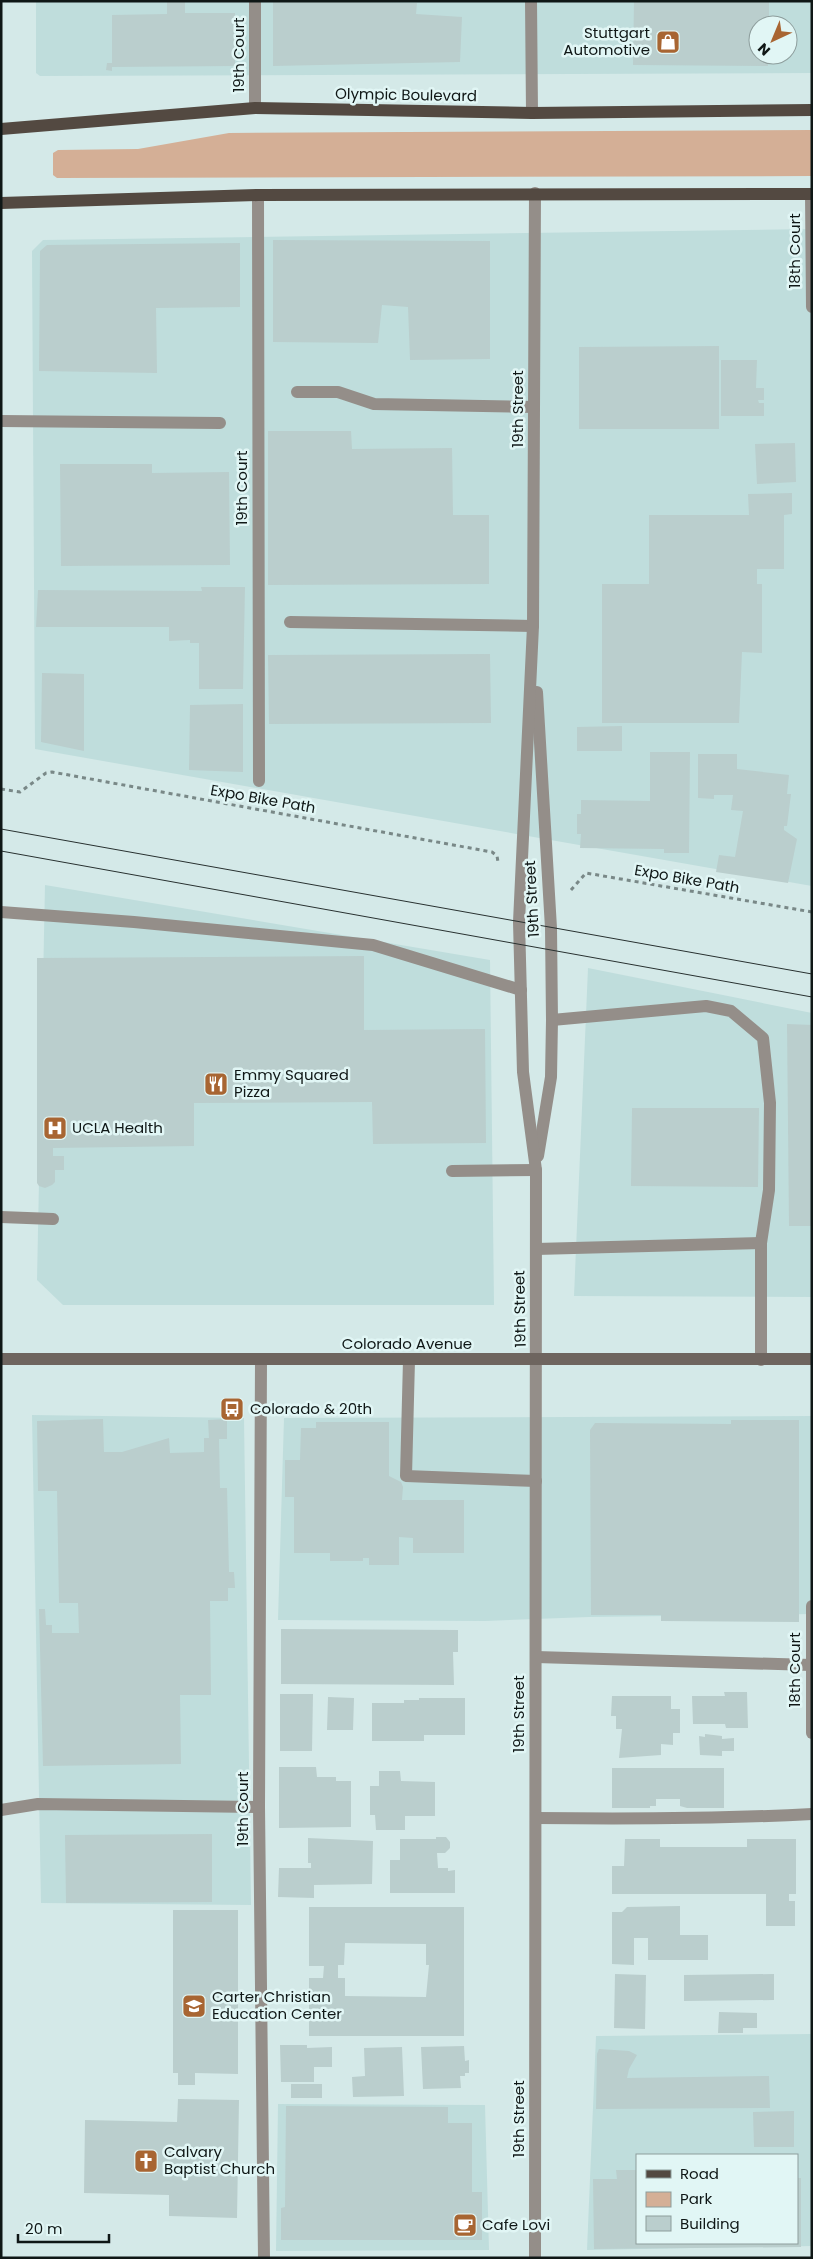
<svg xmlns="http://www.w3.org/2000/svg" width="813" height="2259" viewBox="0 0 813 2259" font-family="Poppins,sans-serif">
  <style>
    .built { fill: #bfdddc; fill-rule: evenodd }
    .green { fill: #d4af96 }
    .building { fill: #bacecd; fill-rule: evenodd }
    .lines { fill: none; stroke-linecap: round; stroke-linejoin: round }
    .path { stroke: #798887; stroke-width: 3; stroke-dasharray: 4 4; stroke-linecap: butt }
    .service { stroke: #948e89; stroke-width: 12 }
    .minor { stroke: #948e89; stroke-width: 12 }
    .secondary { stroke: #6e655f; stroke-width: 12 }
    .primary { stroke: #534941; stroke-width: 12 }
    .tram { stroke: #283130; stroke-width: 1 }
    .labels { text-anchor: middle; stroke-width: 5; stroke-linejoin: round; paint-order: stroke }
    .poi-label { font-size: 15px; fill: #0f1716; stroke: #e1f6f5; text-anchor: start }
    .street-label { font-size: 15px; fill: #0f1716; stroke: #e1f6f5 }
  </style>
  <rect width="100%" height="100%" fill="#d4e9e8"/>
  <!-- built -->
  <g class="built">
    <path d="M36,1H812V73L40,76L36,73ZM758,25H788V55H758Z"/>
    <polygon points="812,229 812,886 35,749 32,251 43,240"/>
    <polygon points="45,885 490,960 494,1305 63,1305 37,1280"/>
    <polygon points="588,968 812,1013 812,1297 574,1296"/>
    <polygon points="32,1415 244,1418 251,1905 41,1903"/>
    <polygon points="812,1416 812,1614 589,1617 485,1621 278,1620 284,1418"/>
    <path d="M812,2034V2246L587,2250L596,2036ZM637,2155H797V2243H637Z"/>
    <polygon points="278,2104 485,2105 489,2250 276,2251"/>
  </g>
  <!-- green -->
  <polygon class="green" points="812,130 812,176 57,178 53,175 53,153 58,150 138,149 229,133"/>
  <!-- building -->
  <g class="building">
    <polygon points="185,1 185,13 235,13 235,66 112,67 112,71 106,70 107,63 112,63 112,15 167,14 167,2"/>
    <polygon points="273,1 417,3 416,14 462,17 460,62 273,66"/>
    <polygon points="634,1 769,1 769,25 758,25 758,55 768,55 768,66 633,65"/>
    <polygon points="273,240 490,241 490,359 410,360 408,307 382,305 378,343 273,342"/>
    <polygon points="240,243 240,307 156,308 157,373 39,371 40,251 47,245"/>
    <polygon points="719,346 719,429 579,429 579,347"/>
    <polygon points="721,360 757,360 756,388 764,388 764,400 758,400 759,403 764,403 764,416 721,416"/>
    <polygon points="268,431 351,431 352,449 452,448 453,515 489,515 489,584 268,585"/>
    <polygon points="795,443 796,482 757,484 755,444"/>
    <polygon points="60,464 152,464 152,473 229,472 230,565 61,566"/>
    <polygon points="792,493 792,514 784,515 784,569 757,569 757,584 762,584 762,653 742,652 739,723 602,723 602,584 649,584 649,515 749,515 748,494"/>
    <polygon points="201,587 245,587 243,689 199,689 199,643 190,643 190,640 169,641 169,627 36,627 38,590 202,591"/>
    <polygon points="490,654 491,723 269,724 268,655"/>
    <polygon points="42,673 84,674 84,751 41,742"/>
    <polygon points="243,704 243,772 189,770 190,705"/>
    <polygon points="622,726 622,751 577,751 577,727"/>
    <polygon points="650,752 690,752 689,853 664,853 664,849 580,848 581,834 577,834 577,814 581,814 581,800 650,801"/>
    <polygon points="698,754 737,754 737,769 789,775 787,794 791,794 787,826 784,826 784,830 797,839 788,883 716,872 719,855 735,857 743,811 731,810 733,795 714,795 714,799 698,798"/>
    <polygon points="364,956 364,1030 485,1029 486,1143 373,1144 372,1102 194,1103 194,1146 53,1148 53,1156 64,1156 64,1170 55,1170 55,1182 52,1185 45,1188 39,1186 37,1183 37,958"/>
    <polygon points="787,1024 812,1025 812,1226 789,1226"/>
    <polygon points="632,1108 759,1108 758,1187 631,1186"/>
    <polygon points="103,1419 104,1452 122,1452 169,1438 170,1453 204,1452 204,1438 209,1438 208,1420 227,1419 227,1439 219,1439 220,1488 227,1488 229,1572 234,1572 235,1588 228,1588 228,1601 210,1601 211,1695 180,1695 181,1764 43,1766 39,1609 45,1609 46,1625 52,1625 52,1633 79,1633 78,1603 59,1603 57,1491 38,1491 37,1421"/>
    <polygon points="731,1420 799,1420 799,1622 661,1621 661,1615 591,1615 590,1430 595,1423 731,1424"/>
    <polygon points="316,1422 389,1422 389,1476 401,1482 403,1487 402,1500 464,1500 464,1553 413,1553 413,1538 399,1537 399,1565 369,1565 369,1558 363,1558 363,1561 330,1561 330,1553 294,1553 294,1497 285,1497 285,1460 300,1460 301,1428 316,1428"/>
    <polygon points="281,1629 458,1630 458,1652 453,1652 454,1685 281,1684"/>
    <polygon points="724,1692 747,1692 748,1728 726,1728 725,1724 693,1724 692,1696 725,1696"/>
    <polygon points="280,1694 313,1694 312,1751 280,1751"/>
    <polygon points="612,1696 671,1696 671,1709 680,1709 680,1733 673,1733 673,1745 661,1744 661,1755 619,1758 622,1729 616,1729 616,1716 611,1716"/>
    <polygon points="328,1697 354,1698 353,1730 327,1730"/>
    <polygon points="419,1698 465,1698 465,1735 424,1735 424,1741 372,1741 372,1703 404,1703 404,1700 419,1700"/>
    <polygon points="705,1734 722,1736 722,1739 734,1738 734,1751 722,1751 722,1756 700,1755 699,1736 705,1737"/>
    <polygon points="279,1767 316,1767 317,1777 336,1777 336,1781 351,1781 351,1827 279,1828"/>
    <polygon points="612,1768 724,1768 724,1808 687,1808 680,1806 680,1799 656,1799 656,1806 650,1806 650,1808 612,1808"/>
    <polygon points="379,1771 400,1771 401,1781 435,1782 435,1816 405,1816 405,1830 376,1830 375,1815 370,1815 370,1786 379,1786"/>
    <polygon points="212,1834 212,1902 66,1903 65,1835"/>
    <polygon points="436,1837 446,1837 450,1842 450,1848 445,1853 437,1853 438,1868 448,1868 448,1871 455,1870 455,1893 390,1893 390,1860 400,1860 400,1839 436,1839"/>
    <polygon points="308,1838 373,1841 372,1884 314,1885 314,1898 278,1897 279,1868 311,1868 311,1863 308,1863"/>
    <polygon points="625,1839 660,1839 660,1847 747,1847 747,1839 796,1839 796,1894 789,1894 789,1901 795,1901 795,1926 766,1926 766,1894 612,1894 612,1866 624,1866"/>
    <polygon points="680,1906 680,1935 708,1935 708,1960 648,1960 648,1938 634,1938 634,1965 612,1964 612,1912 622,1912 627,1907"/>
    <path d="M309,1907H464V2036H309V1978H323L324,1966H309ZM345,1943L426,1944V1965H429L426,1997L345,1996V1978H338V1965H344Z"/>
    <polygon points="173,1910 238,1910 238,2074 195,2073 195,2085 178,2085 178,2073 173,2073"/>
    <polygon points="615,1974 646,1975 645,2029 614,2028"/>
    <polygon points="774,1974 774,2000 684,2001 684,1975"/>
    <polygon points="719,2012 757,2013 757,2028 743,2028 743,2033 718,2033"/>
    <polygon points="280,2045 307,2045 307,2048 332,2047 332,2067 314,2067 314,2082 281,2082"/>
    <polygon points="464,2046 465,2061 469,2060 469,2073 465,2073 465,2076 460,2076 461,2088 423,2089 421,2047"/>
    <polygon points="402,2047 404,2096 353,2097 352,2077 365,2076 364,2048"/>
    <polygon points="599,2049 629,2051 637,2055 629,2069 627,2078 769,2076 770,2108 596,2109 597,2054"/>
    <rect x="291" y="2084" width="31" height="14"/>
    <polygon points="178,2099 239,2100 237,2218 169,2216 169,2195 84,2193 85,2120 177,2122"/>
    <polygon points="286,2106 448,2107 448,2123 472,2123 472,2192 482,2192 482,2240 281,2240 281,2208 285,2207"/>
    <polygon points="794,2111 794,2147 754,2147 753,2112"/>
    <polygon points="616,2170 637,2170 637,2243 797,2243 797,2178 801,2178 801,2247 594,2249 593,2179 617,2179"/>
  </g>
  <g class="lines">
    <!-- path -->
    <g class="path">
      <polyline points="1,789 20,792 46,773 52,772 492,852 497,856 498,862"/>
      <polyline points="571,890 586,873 812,912"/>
    </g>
    <!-- service -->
    <g class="service">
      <polyline points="255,108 255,1"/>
      <polyline points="811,194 812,307"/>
      <polyline points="258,195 259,781"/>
      <polyline points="297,392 338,392 374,404 534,407"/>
      <polyline points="1,421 220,423"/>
      <polyline points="290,622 533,626"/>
      <polyline points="1,912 134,922 373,945 521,990"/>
      <polyline points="552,1020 706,1006 731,1011 763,1038 770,1103 769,1190 761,1243 761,1360"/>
      <polyline points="452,1171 536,1170"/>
      <polyline points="1,1217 53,1219"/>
      <polyline points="536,1249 761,1243"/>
      <polyline points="261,1360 259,1807 264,2258"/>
      <polyline points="409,1360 406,1476 536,1481"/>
      <polyline points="812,1606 812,1733"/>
      <polyline points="536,1657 811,1665"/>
      <polyline points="1,1810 38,1804 259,1807"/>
      <path d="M536,1818C628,1819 719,1819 812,1814"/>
    </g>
    <!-- minor -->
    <g class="minor">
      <polyline points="531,1 532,113"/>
      <polyline points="537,692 551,928 552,1020 551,1077 538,1156"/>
      <polyline points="535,2258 536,1170 523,1072 519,922 533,626 535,193"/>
    </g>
    <!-- secondary -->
    <polyline class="secondary" points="1,1359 812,1359"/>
    <!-- primary -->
    <g class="primary">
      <polyline points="1,129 255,108 532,113 812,110"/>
      <polyline points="1,203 258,195 812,194"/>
    </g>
    <!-- tram -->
    <g class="tram">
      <polyline points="1,829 812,974"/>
      <polyline points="1,851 812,997"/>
    </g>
  </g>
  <!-- icons -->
  <defs>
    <g id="shop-square" transform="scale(1.25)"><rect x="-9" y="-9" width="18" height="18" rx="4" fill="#a86532" stroke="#e1f6f5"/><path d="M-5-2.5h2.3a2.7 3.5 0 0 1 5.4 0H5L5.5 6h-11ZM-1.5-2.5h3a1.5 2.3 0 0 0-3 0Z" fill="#fff"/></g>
    <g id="restaurant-square" transform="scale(1.25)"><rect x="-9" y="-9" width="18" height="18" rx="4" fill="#a86532" stroke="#e1f6f5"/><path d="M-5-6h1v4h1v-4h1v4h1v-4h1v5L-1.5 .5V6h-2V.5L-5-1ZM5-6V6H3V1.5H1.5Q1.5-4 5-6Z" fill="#fff"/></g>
    <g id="hospital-square" transform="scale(1.25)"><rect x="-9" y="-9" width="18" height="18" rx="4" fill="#a86532" stroke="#e1f6f5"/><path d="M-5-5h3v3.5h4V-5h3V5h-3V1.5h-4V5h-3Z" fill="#fff"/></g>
    <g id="bus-square" transform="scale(1.25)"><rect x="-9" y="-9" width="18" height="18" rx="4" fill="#a86532" stroke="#e1f6f5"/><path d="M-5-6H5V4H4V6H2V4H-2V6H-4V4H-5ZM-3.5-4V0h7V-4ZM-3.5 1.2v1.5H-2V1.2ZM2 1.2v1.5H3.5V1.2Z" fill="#fff"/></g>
    <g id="school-square" transform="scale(1.25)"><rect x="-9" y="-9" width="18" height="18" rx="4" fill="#a86532" stroke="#e1f6f5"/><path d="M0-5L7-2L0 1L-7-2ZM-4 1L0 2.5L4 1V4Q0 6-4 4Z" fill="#fff"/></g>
    <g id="church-square" transform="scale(1.25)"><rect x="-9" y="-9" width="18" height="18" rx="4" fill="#a86532" stroke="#e1f6f5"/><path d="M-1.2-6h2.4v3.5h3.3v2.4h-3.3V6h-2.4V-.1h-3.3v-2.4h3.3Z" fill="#fff"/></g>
    <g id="cafe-square" transform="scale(1.25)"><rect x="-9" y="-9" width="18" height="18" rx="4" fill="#a86532" stroke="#e1f6f5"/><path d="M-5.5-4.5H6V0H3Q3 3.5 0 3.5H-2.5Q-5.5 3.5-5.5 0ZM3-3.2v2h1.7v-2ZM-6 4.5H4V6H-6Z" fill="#fff"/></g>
  </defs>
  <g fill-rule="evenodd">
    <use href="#shop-square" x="668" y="42"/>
    <use href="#restaurant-square" x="216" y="1084"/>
    <use href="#hospital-square" x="55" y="1128"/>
    <use href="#bus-square" x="232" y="1409"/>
    <use href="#school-square" x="194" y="2006"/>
    <use href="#church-square" x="146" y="2161"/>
    <use href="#cafe-square" x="465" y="2225"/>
  </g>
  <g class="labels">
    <!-- poi labels -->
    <g class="poi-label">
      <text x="650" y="38" text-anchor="end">Stuttgart<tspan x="650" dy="17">Automotive</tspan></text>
      <text x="234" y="1080">Emmy Squared<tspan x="234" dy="17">Pizza</tspan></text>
      <text x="72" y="1133">UCLA Health</text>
      <text x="250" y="1414">Colorado &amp; 20th</text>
      <text x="212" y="2002">Carter Christian<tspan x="212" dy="17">Education Center</tspan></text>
      <text x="164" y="2157">Calvary<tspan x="164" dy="17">Baptist Church</tspan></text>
      <text x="482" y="2230">Cafe Lovi</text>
    </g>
    <!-- street labels -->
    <g class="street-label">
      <text transform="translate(239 55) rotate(-90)" y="5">19th Court</text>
      <text transform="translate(406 95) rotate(1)" y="5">Olympic Boulevard</text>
      <text transform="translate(795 251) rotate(-90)" y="5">18th Court</text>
      <text transform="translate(518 409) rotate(-90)" y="5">19th Street</text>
      <text transform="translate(242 488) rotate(-90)" y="5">19th Court</text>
      <text transform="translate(263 799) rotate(10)" y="5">Expo Bike Path</text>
      <text transform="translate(687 879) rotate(10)" y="5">Expo Bike Path</text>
      <text transform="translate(532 899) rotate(-93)" y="5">19th Street</text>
      <text transform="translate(520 1309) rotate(-91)" y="5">19th Street</text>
      <text x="407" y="1349">Colorado Avenue</text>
      <text transform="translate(795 1670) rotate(-90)" y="5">18th Court</text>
      <text transform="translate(519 1714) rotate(-90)" y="5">19th Street</text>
      <text transform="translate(243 1809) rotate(-90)" y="5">19th Court</text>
      <text transform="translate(519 2119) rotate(-90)" y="5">19th Street</text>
    </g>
  </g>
  <!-- border -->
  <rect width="813" height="2259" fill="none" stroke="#0f1716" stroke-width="5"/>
  <!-- legend -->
  <rect x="636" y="2154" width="162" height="90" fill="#e1f6f5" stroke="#8d9d9c"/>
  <rect x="646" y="2170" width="25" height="8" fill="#534941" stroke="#8d9d9c"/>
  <text x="680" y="2179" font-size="15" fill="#0f1716">Road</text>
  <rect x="646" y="2192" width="25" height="15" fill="#d4af96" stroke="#8d9d9c"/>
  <text x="680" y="2204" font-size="15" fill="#0f1716">Park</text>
  <rect x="646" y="2216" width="25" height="15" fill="#bacecd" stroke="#8d9d9c"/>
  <text x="680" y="2229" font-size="15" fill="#0f1716">Building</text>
  <!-- north arrow -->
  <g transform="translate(773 40) rotate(224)"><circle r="24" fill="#e1f6f5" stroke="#8d9d9c"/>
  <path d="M0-4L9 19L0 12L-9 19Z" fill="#a86532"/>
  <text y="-8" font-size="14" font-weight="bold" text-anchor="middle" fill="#0f1716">N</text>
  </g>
  <!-- scale -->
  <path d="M18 2234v8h91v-8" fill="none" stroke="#0f1716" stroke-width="2.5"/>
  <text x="25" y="2234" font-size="15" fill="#0f1716" stroke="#e1f6f5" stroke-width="4" paint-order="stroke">20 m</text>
</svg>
